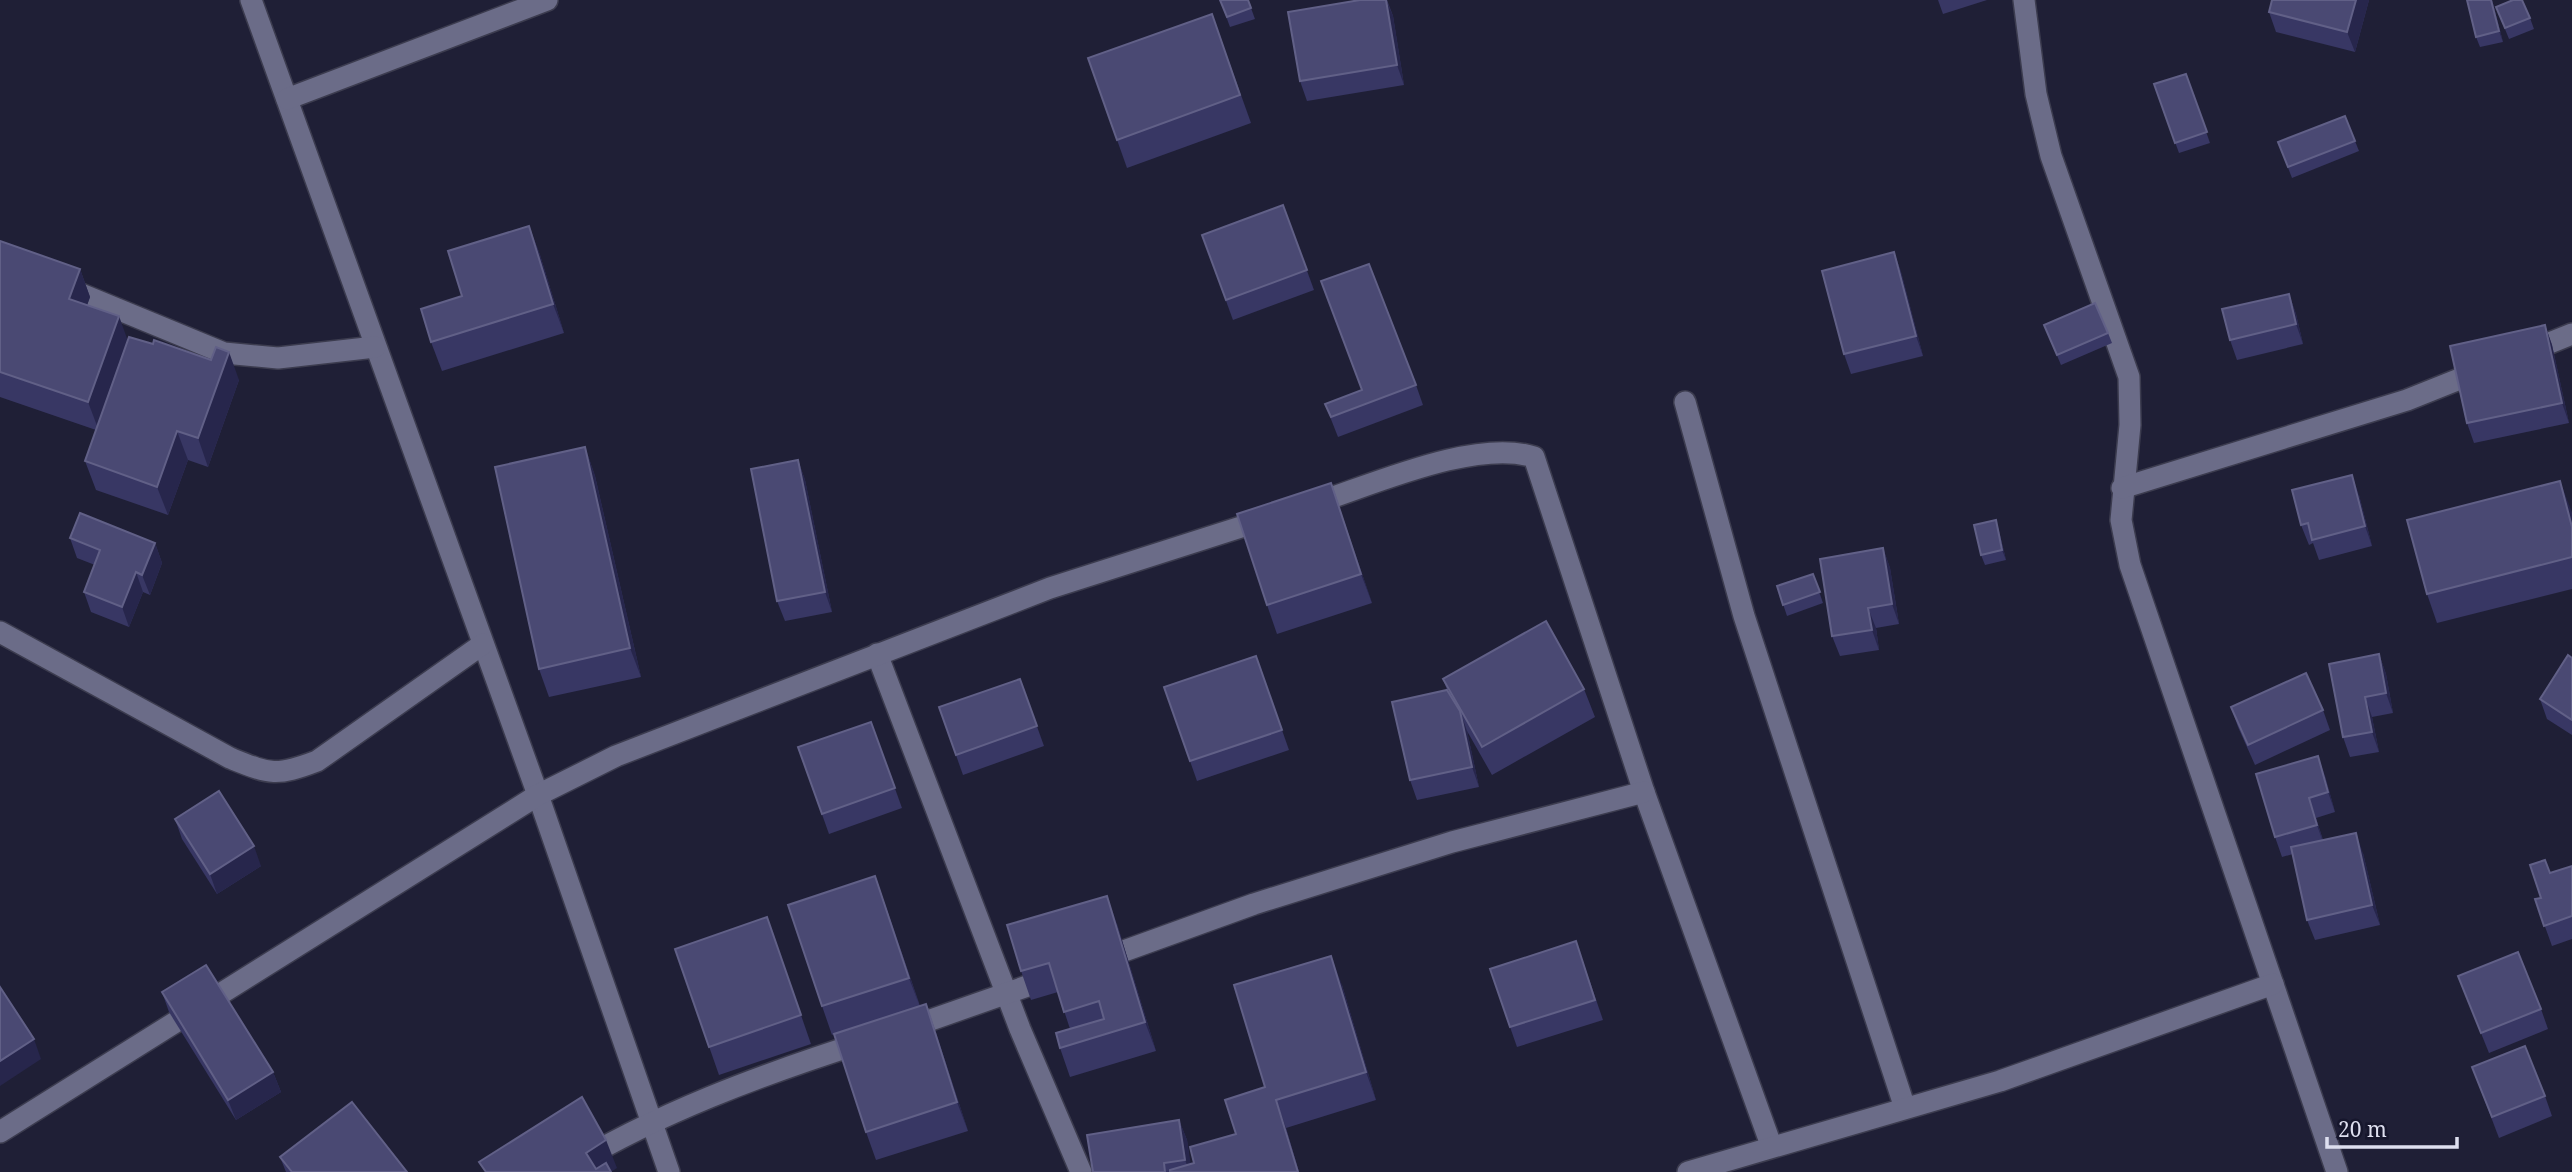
<svg xmlns="http://www.w3.org/2000/svg" width="2572" height="1172" viewBox="0 0 2572 1172" font-family="'Noto Serif',serif">
  <style>
    .lines { fill: none; stroke-linecap: round; stroke-linejoin: round }
    .minor-casing { stroke: #3c3c4f; stroke-width: 24 }
    .minor { stroke: #6b6c88; stroke-width: 21 }
    .wall { fill: #383764 }
    .shaded-wall { fill: #27264c }
    .building { fill: #4a4973; stroke: #616087; stroke-width: 2 }
  </style>
  <rect width="100%" height="100%" fill="#1f1f36"/>
  <g class="lines">
    <!-- minor casing -->
    <g class="minor-casing">
      <g id="minor">
        <polyline points="251,0 538,795 669,1172"/>
        <polyline points="2024,0 2036,94 2051,156 2129,377 2130,425 2121,520 2130,565 2337,1172"/>
        <polyline points="287,99 547,0"/>
        <polyline points="64,287 224,353 278,358 375,347"/>
        <polyline points="2525,353 2572,334"/>
        <polyline points="1685,402 1744,616 1905,1108"/>
        <polyline points="2122,488 2407,400 2482,370"/>
        <path d="M1310,505C1370,486 1475,438 1534,457L1644,792L1771,1145"/>
        <path d="M0,632L230,758C270,774 275,777 317,761L483,644"/>
        <polyline points="877,654 1020,1029 1081,1172"/>
        <polyline points="1099,960 1254,904 1452,842 1644,792"/>
        <polyline points="905,1029 1053,977"/>
        <polyline points="0,1132 538,795 616,756 1050,588 1266,519"/>
        <path d="M561,1172C654,1114 763,1074 867,1041"/>
        <polyline points="1688,1172 2000,1081 2273,984"/>
      </g>
    </g>
    <!-- minor -->
    <use href="#minor" class="minor"/>
  </g>
  <!-- wall -->
  <g class="wall">
    <polygon points="1220,0 1248,0 1255,19 1230,27"/>
    <polygon points="1360,0 1387,0 1393,16 1404,85 1307,101 1300,81"/>
    <polygon points="1938,0 1987,0 1943,14"/>
    <polygon points="2272,0 2369,0 2355,52 2276,32 2269,12"/>
    <polygon points="2492,0 2503,42 2480,47 2476,37"/>
    <polygon points="2496,7 2530,18 2534,29 2509,39"/>
    <polygon points="1212,14 1251,123 1127,168 1088,58"/>
    <polygon points="2186,74 2210,143 2179,153 2154,84"/>
    <polygon points="2345,116 2359,151 2292,178 2278,142"/>
    <polygon points="1283,205 1314,290 1233,320 1202,235"/>
    <polygon points="529,226 540,255 564,333 442,371 431,342"/>
    <polygon points="0,241 80,269 90,297 87,305 128,341 239,380 208,467 188,460 168,515 96,490 85,461 96,430 0,397"/>
    <polygon points="1894,252 1901,272 1923,356 1851,374 1844,354"/>
    <polygon points="2289,294 2296,314 2303,344 2237,360 2230,340"/>
    <polygon points="2044,325 2108,333 2112,343 2061,365"/>
    <polygon points="2545,325 2552,345 2569,423 2474,443 2467,423"/>
    <polygon points="1416,385 1423,405 1338,437 1325,404 1362,390"/>
    <polygon points="585,447 595,476 641,677 549,697 539,669"/>
    <polygon points="798,460 805,480 832,612 785,621 777,601"/>
    <polygon points="1331,483 1372,603 1277,634 1267,605"/>
    <polygon points="2359,495 2372,546 2319,560 2313,543 2309,545 2301,525"/>
    <polygon points="2571,510 2572,515 2572,589 2437,623 2427,594"/>
    <polygon points="1996,520 1999,531 2006,560 1985,565 1981,555"/>
    <polygon points="70,538 155,543 162,563 150,595 143,592 129,627 91,612 84,592 95,565 77,558"/>
    <polygon points="1883,548 1890,568 1899,624 1876,628 1879,650 1840,656 1832,636"/>
    <polygon points="1813,574 1823,603 1787,616 1777,586"/>
    <polygon points="2379,654 2386,674 2393,713 2372,717 2379,752 2350,757 2343,737"/>
    <polygon points="1256,656 1289,750 1197,781 1164,687"/>
    <polygon points="2572,658 2572,735 2547,719 2540,699"/>
    <polygon points="1020,679 1044,746 963,775 939,707"/>
    <polygon points="1443,679 1584,689 1595,717 1492,775 1467,731 1479,787 1417,800 1410,780 1447,690"/>
    <polygon points="2231,707 2323,710 2330,730 2255,765 2238,727"/>
    <polygon points="871,722 902,808 829,834 798,747"/>
    <polygon points="2325,776 2335,812 2316,818 2323,840 2363,853 2380,925 2315,940 2307,920 2293,854 2282,857 2275,837"/>
    <polygon points="175,819 261,866 217,894 182,839"/>
    <polygon points="2572,866 2572,939 2552,946 2535,899 2541,898 2550,873"/>
    <polygon points="885,904 920,1006 936,1033 968,1131 876,1160 866,1132 834,1034 832,1035 822,1006"/>
    <polygon points="1117,924 1156,1051 1070,1077 1060,1048 1070,1029 1058,992 1031,1000 1021,971"/>
    <polygon points="1576,941 1603,1020 1517,1047 1510,1027"/>
    <polygon points="777,946 811,1044 719,1075 675,949"/>
    <polygon points="2458,976 2541,1009 2548,1029 2489,1053"/>
    <polygon points="1342,985 1376,1100 1286,1128 1299,1172 1093,1172 1179,1120 1187,1140 1190,1164 1194,1163 1236,1134 1265,1087"/>
    <polygon points="162,992 273,1072 281,1092 236,1120 169,1012"/>
    <polygon points="2472,1067 2545,1096 2552,1116 2499,1138"/>
    <polygon points="280,1157 407,1172 286,1172"/>
  </g>
  <!-- shaded-wall -->
  <g class="shaded-wall">
    <polygon points="1386,0 1393,16 1404,85 1397,65"/>
    <polygon points="2356,0 2369,0 2355,52 2347,32"/>
    <polygon points="2491,0 2492,0 2503,42 2499,31"/>
    <polygon points="529,226 540,255 564,333 553,304"/>
    <polygon points="1894,252 1901,272 1923,356 1916,336"/>
    <polygon points="80,269 90,297 79,328 69,299"/>
    <polygon points="2289,294 2296,314 2303,344 2296,324"/>
    <polygon points="119,316 129,344 99,431 88,402"/>
    <polygon points="2545,325 2552,345 2569,423 2562,403"/>
    <polygon points="229,352 239,380 208,467 198,438"/>
    <polygon points="177,431 188,460 168,515 157,487"/>
    <polygon points="585,447 595,476 641,677 630,648"/>
    <polygon points="798,460 805,480 832,612 825,592"/>
    <polygon points="2352,475 2359,495 2372,546 2365,526"/>
    <polygon points="2560,481 2571,510 2572,515 2572,527"/>
    <polygon points="1331,483 1341,512 1372,603 1361,574"/>
    <polygon points="1996,520 1999,531 2006,560 2002,550"/>
    <polygon points="155,543 162,563 150,595 142,575"/>
    <polygon points="1883,548 1890,568 1899,624 1892,604"/>
    <polygon points="136,572 143,592 129,627 122,607"/>
    <polygon points="1868,608 1876,628 1879,650 1872,630"/>
    <polygon points="2379,654 2386,674 2393,713 2386,693"/>
    <polygon points="2365,697 2372,717 2379,752 2372,732"/>
    <polygon points="1460,711 1467,731 1479,787 1472,767"/>
    <polygon points="2318,756 2325,776 2335,812 2328,792"/>
    <polygon points="2309,798 2316,818 2324,845 2317,825"/>
    <polygon points="2356,833 2363,853 2380,925 2372,905"/>
    <polygon points="254,846 261,866 217,894 210,874"/>
    <polygon points="875,876 885,904 920,1007 909,978"/>
    <polygon points="1107,896 1117,924 1156,1051 1145,1022"/>
    <polygon points="1331,956 1342,985 1376,1100 1366,1072"/>
    <polygon points="926,1004 936,1033 968,1131 957,1102"/>
    <polygon points="34,1039 41,1059 0,1086 0,1061"/>
    <polygon points="273,1072 281,1092 236,1120 228,1100"/>
    <polygon points="1276,1100 1286,1128 1299,1172 1298,1172"/>
    <polygon points="1179,1120 1187,1140 1192,1172 1190,1172 1185,1160"/>
    <polygon points="606,1140 617,1168 611,1172 593,1172 586,1153"/>
  </g>
  <!-- building -->
  <g class="building">
    <polygon points="1220,0 1248,0 1251,8 1227,17"/>
    <polygon points="1360,0 1386,0 1397,65 1300,81 1288,12"/>
    <polygon points="2272,0 2356,0 2347,32 2269,12"/>
    <polygon points="2467,0 2491,0 2499,31 2476,37"/>
    <polygon points="2513,0 2522,0 2530,18 2505,28 2496,7"/>
    <polygon points="1212,14 1240,95 1117,140 1088,58"/>
    <polygon points="2186,74 2207,132 2175,143 2154,84"/>
    <polygon points="2345,116 2355,141 2288,167 2278,142"/>
    <polygon points="1283,205 1307,270 1226,300 1202,235"/>
    <polygon points="529,226 553,304 431,342 421,309 462,296 448,251"/>
    <polygon points="0,241 80,269 69,299 119,316 88,402 0,372"/>
    <polygon points="1894,252 1916,336 1844,354 1822,271"/>
    <polygon points="1369,264 1416,385 1331,417 1325,404 1362,390 1321,281"/>
    <polygon points="2289,294 2296,324 2230,340 2222,309"/>
    <polygon points="2095,303 2108,333 2057,355 2044,325"/>
    <polygon points="2545,325 2562,403 2467,423 2450,346"/>
    <polygon points="129,337 153,344 154,340 211,360 216,347 229,352 198,438 177,431 157,487 85,461"/>
    <polygon points="585,447 630,648 539,669 495,467"/>
    <polygon points="798,460 825,592 777,601 751,469"/>
    <polygon points="2352,475 2365,526 2312,540 2308,523 2301,525 2292,490"/>
    <polygon points="2560,481 2572,527 2572,557 2427,594 2407,520"/>
    <polygon points="1331,483 1361,574 1267,605 1237,514"/>
    <polygon points="80,513 155,543 142,575 136,572 122,607 84,592 100,550 70,538"/>
    <polygon points="1996,520 2002,550 1981,555 1974,525"/>
    <polygon points="1883,548 1892,604 1868,608 1872,630 1832,636 1820,559"/>
    <polygon points="1813,574 1820,592 1783,605 1777,586"/>
    <polygon points="1546,621 1584,689 1482,747 1443,679"/>
    <polygon points="2379,654 2386,693 2365,697 2372,732 2343,737 2329,664"/>
    <polygon points="2568,655 2572,658 2572,720 2540,699"/>
    <polygon points="1256,656 1282,730 1190,761 1164,687"/>
    <polygon points="2306,673 2323,710 2248,745 2231,707"/>
    <polygon points="1020,679 1037,726 956,755 939,707"/>
    <polygon points="1447,690 1460,711 1472,767 1410,780 1392,702"/>
    <polygon points="871,722 895,788 822,814 798,747"/>
    <polygon points="2318,756 2328,792 2309,798 2317,825 2275,837 2256,774"/>
    <polygon points="219,791 254,846 210,874 175,819"/>
    <polygon points="2356,833 2372,905 2307,920 2291,847"/>
    <polygon points="2545,860 2550,873 2572,866 2572,916 2544,926 2535,899 2541,898 2530,865"/>
    <polygon points="875,876 909,978 822,1006 788,905"/>
    <polygon points="1107,896 1145,1022 1060,1048 1056,1033 1104,1019 1099,1001 1064,1012 1049,963 1021,971 1007,925"/>
    <polygon points="767,917 801,1015 709,1047 675,949"/>
    <polygon points="1576,941 1595,1000 1510,1027 1490,969"/>
    <polygon points="2518,952 2541,1009 2481,1033 2458,976"/>
    <polygon points="1331,956 1366,1072 1276,1100 1298,1172 1170,1172 1170,1170 1194,1163 1190,1147 1236,1134 1225,1100 1265,1087 1234,985"/>
    <polygon points="206,965 273,1072 228,1100 162,992"/>
    <polygon points="0,987 34,1039 0,1061"/>
    <polygon points="926,1004 957,1102 866,1132 834,1034"/>
    <polygon points="2525,1046 2545,1096 2492,1117 2472,1067"/>
    <polygon points="582,1097 606,1140 586,1153 596,1169 606,1163 611,1172 486,1172 479,1162"/>
    <polygon points="352,1102 407,1172 292,1172 280,1157"/>
    <polygon points="1179,1120 1185,1160 1164,1163 1165,1172 1093,1172 1087,1135"/>
  </g>
  <!-- scale -->
  <path d="M2327 1137v10h130v-10" fill="none" stroke="#dedfef" stroke-width="3.5"/>
  <text x="2338" y="1137" font-size="21" fill="#dedfef" stroke="#16162c" stroke-width="5" paint-order="stroke">20 m</text>
</svg>
